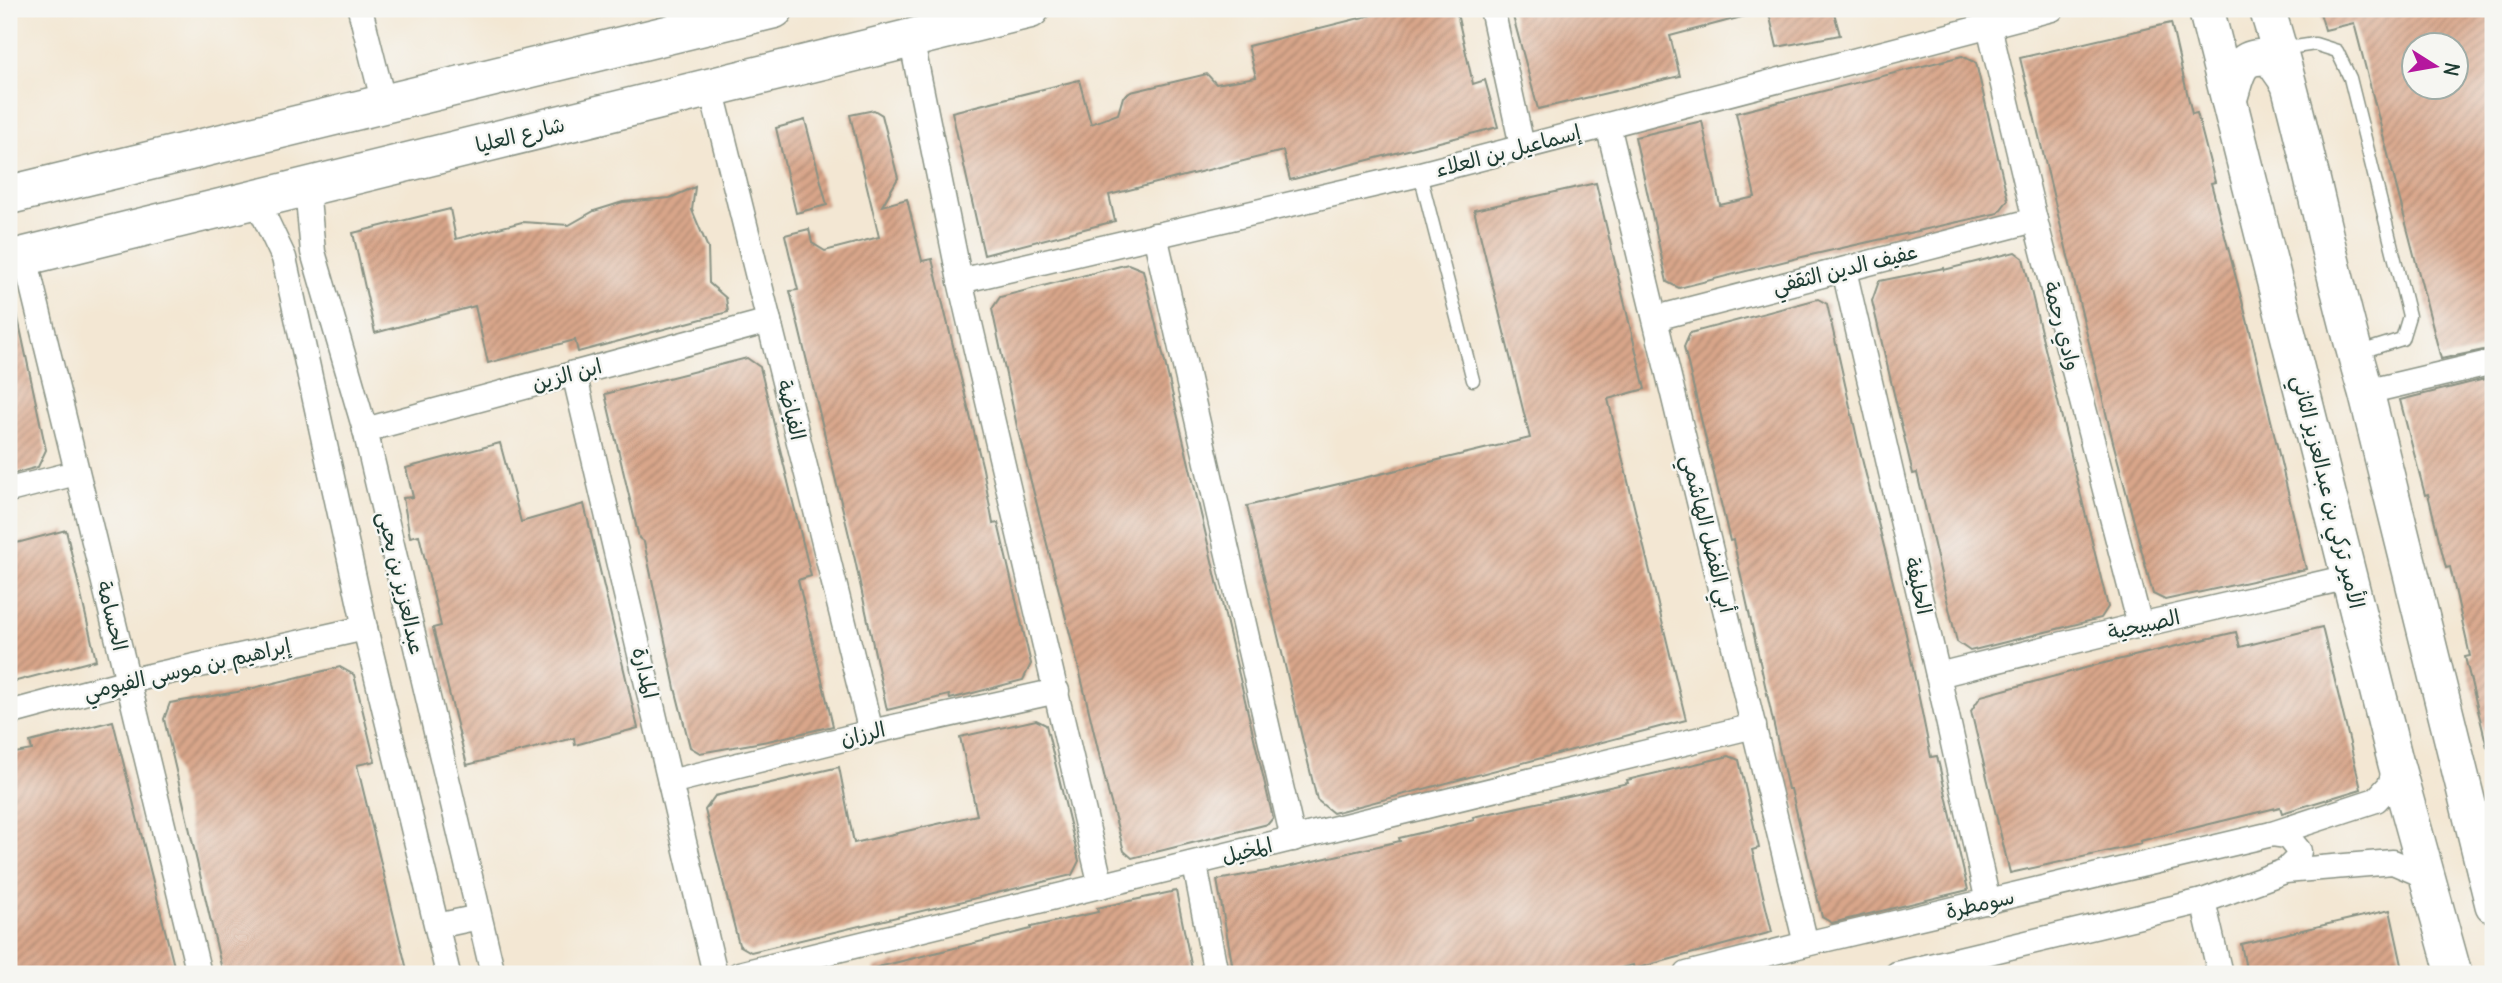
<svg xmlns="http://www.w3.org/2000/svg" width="2502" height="983" viewBox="0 0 2502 983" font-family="Delius,'Playpen Sans Arabic',sans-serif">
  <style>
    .building { fill: url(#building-hatch); fill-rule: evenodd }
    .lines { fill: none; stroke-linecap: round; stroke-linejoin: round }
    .lane-casing { stroke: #899284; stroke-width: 15 }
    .street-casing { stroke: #899284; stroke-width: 27 }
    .secondary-casing { stroke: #899284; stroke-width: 38 }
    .primary-casing { stroke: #899284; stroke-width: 41 }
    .lane { stroke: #fff; stroke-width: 12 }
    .street { stroke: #fff; stroke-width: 24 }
    .secondary { stroke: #fff; stroke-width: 35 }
    .primary { stroke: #fff; stroke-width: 38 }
    .labels { text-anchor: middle; stroke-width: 5; stroke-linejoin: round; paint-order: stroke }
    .street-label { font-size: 21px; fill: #1f3d34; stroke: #f6f6f2 }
  </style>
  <defs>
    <pattern id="building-hatch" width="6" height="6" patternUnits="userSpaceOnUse" patternTransform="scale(1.75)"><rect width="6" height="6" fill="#d9a68a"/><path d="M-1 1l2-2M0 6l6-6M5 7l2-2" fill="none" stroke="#af8872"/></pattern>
  </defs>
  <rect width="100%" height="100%" fill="#f6f6f2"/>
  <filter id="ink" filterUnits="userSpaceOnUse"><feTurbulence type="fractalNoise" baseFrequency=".0143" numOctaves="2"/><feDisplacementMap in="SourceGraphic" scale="14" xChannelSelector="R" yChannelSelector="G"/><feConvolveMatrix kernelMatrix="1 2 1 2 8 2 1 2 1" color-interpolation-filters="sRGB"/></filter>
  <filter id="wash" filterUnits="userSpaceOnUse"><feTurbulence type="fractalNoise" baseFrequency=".00686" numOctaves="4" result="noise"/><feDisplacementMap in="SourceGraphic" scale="28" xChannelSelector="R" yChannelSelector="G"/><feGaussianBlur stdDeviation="1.57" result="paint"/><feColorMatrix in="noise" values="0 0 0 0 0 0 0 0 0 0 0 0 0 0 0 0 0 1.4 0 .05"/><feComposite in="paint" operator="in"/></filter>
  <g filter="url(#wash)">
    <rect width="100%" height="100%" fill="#f3e7d3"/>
    <g id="blocks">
      <!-- building -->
      <g class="building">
        <polygon points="1396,9 1456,9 1473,84 1485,80 1498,127 1290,180 1283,151 1109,195 1115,221 984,255 952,112 1079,80 1091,124 1118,114 1123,97 1131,92 1207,74 1216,84 1256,77 1248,46"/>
        <polygon points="1511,9 1752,9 1753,14 1670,36 1680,76 1538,109"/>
        <polygon points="1768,9 1833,9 1840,35 1777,47"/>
        <path d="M2319,9H2493V348L2441,359L2354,23L2325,30ZM2414,46H2456V88H2414Z"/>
        <polygon points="2171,23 2192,114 2197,113 2215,182 2211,183 2250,331 2306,569 2165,600 2153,594 2113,442 2020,58"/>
        <polygon points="1962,56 1976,63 2008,200 1998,213 1802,257 1679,288 1667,282 1635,137 1702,121 1720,205 1755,197 1736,113"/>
        <polygon points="874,110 882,115 898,178 882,206 907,199 922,261 932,259 983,469 993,524 998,523 1031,664 1023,680 950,699 949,695 887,710 855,560 790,291 798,290 785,235 809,229 812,243 825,251 879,237 850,115"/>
        <polygon points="805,120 827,205 796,213 776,128"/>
        <polygon points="1596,183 1645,389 1608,399 1686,720 1333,813 1317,800 1247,506 1530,438 1474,210"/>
        <polygon points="695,187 692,210 708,248 709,283 726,298 728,312 578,352 575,340 488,363 475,306 375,333 353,233 450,209 456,239 522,222 569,225 594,211 623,202 670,198"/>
        <polygon points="2015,252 2023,258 2108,607 2101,618 1970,651 1957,642 1917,473 1913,474 1872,301 1879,281 1944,268 1944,270"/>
        <polygon points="1128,264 1143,270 1273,818 1268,824 1132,858 1124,851 1108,792 1080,673 1018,431 992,309 1000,297"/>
        <polygon points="1818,299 1827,304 1860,451 1906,634 1931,757 1937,756 1968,890 1832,923 1822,917 1791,789 1788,789 1733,540 1730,541 1684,347 1690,333"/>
        <polygon points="16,309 46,450 38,467 9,475 9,310"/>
        <polygon points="747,358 760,367 811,576 798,580 833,726 768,741 700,753 690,747 675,688 644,542 639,538 605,394"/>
        <polygon points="2493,377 2493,746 2487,747 2465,657 2470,656 2450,567 2446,568 2428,494 2425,495 2400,400"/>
        <polygon points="500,443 521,522 584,504 638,728 575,745 574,738 467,765 433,628 441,626 419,535 410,537 403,498 413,497 406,468"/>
        <polygon points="66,530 96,660 9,683 9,545"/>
        <polygon points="2322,627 2361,789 2282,813 2280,807 2140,841 2141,844 2010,873 1971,711 1981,696 2100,664 2236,632 2240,647"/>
        <polygon points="340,667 354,675 375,761 357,765 408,974 223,974 164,719 170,703 237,692"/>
        <polygon points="1036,720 1046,725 1079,861 1072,875 751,952 739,945 705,810 715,796 839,767 854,843 977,815 960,737"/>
        <polygon points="113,721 176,974 13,974 9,955 9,754 32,750 30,742"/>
        <polygon points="1729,756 1739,760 1759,848 1752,850 1772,932 1634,969 1633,965 1598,974 1234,974 1217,880 1283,868 1400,841 1399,838 1474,820 1473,817 1628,783 1627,780"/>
        <polygon points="1176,891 1193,974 875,974 874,968 1031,929 1031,927 1098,912 1097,908"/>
        <polygon points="2390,910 2404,974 2247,974 2241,944"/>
      </g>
    </g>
  </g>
  <g filter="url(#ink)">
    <use href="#blocks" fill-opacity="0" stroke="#899284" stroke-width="2"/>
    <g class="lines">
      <!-- lane casing -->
      <g class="lane-casing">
        <g id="lane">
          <polyline points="2285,39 2295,47 2315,44 2337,51 2350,78 2409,316 2402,339 2357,353"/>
          <polyline points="1420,174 1473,380"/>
        </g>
      </g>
      <!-- street casing -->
      <g class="street-casing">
        <g id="street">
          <polyline points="360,9 384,104"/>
          <polyline points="1492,9 1522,146"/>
          <polyline points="1989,26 2035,220 2140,625"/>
          <polyline points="911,38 960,281 1101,886"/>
          <polyline points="711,88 871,732"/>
          <polyline points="1608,125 1806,944"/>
          <polyline points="307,188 313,252 365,430 493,974"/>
          <polyline points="257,201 284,258 365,628 448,974"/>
          <polyline points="1155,235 1293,839"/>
          <polyline points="25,257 199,974"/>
          <polyline points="1844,270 1938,675 1988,902"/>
          <polyline points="960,281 1420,174 2052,9"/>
          <polyline points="1656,318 2035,220"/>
          <polyline points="574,373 715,974"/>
          <polyline points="2366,392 2493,362"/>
          <polyline points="365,430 769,321"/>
          <polyline points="9,490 76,473"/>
          <polyline points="1938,675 2140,625 2349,577"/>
          <polyline points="9,713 128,681 365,628"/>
          <polyline points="670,782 871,732 1057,691"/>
          <polyline points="2272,834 2287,836 2299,851 2297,859 2285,871"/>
          <polyline points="1195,865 1216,974"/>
          <polyline points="2203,901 2220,974"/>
          <polyline points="437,926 479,917"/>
          <polyline points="739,974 1754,726"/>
          <polyline points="1687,974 1806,944 2272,834 2376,800 2390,785 2396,764"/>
          <polyline points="1897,974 2203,901 2285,871 2393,862 2428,877"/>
        </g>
      </g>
      <!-- secondary casing -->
      <g class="secondary-casing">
        <g id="secondary">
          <polyline points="2206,9 2396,764 2454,974"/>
          <path d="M2267,9C2307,135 2328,266 2366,392L2493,905"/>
          <path d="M2229,100C2238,73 2237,53 2271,58L2287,81"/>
        </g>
      </g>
      <!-- primary casing -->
      <g class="primary-casing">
        <g id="primary">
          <polyline points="9,195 774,9"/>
          <polyline points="9,260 1030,9"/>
        </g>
      </g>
      <!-- lane -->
      <use href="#lane" class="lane"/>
      <!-- street -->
      <use href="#street" class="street"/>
      <!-- secondary -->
      <use href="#secondary" class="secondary"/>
      <!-- primary -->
      <use href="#primary" class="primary"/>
    </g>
  </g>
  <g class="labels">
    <!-- street labels -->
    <g class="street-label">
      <text transform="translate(520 135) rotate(-14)" y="7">شارع العليا</text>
      <text transform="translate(1508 151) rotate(-15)" y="7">إسماعيل بن العلاء</text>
      <text transform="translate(1845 269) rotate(-14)" y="7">عفيف الدين الثقفي</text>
      <text transform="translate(2062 326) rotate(75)" y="7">وادي رحمة</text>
      <text transform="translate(567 375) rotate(-15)" y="7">ابن الزين</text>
      <text transform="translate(791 410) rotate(76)" y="7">الفياضة</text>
      <text transform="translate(2328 492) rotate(76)" y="7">الأمير تركي بن عبدالعزيز الثاني</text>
      <text transform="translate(1708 534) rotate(76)" y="7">أبي الفضل الهاشمي</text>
      <text transform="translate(401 583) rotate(77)" y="7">عبدالعزيز بن يحيى</text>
      <text transform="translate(1918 586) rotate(77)" y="7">الحليفة</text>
      <text transform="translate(112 616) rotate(76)" y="7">الحسامة</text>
      <text transform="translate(2144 625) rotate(-13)" y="7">الصبيحية</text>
      <text transform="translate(187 669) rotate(-13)" y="7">إبراهيم بن موسى الفيومي</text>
      <text transform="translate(645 673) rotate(77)" y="7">المدارة</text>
      <text transform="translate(863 734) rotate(-13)" y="7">الرزان</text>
      <text transform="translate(1247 851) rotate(-14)" y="7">المخيل</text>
      <text transform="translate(1980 904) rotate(-13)" y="7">سومطرة</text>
    </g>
  </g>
  <!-- margin -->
  <rect width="2502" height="983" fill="none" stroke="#f6f6f2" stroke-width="35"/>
  <!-- north arrow -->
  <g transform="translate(2435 66) rotate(101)"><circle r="33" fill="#f6f6f2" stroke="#a0aca6" stroke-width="2"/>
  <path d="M0-5L12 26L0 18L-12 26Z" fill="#b5179e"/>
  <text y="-10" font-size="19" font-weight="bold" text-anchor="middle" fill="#1f3d34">N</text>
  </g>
</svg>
